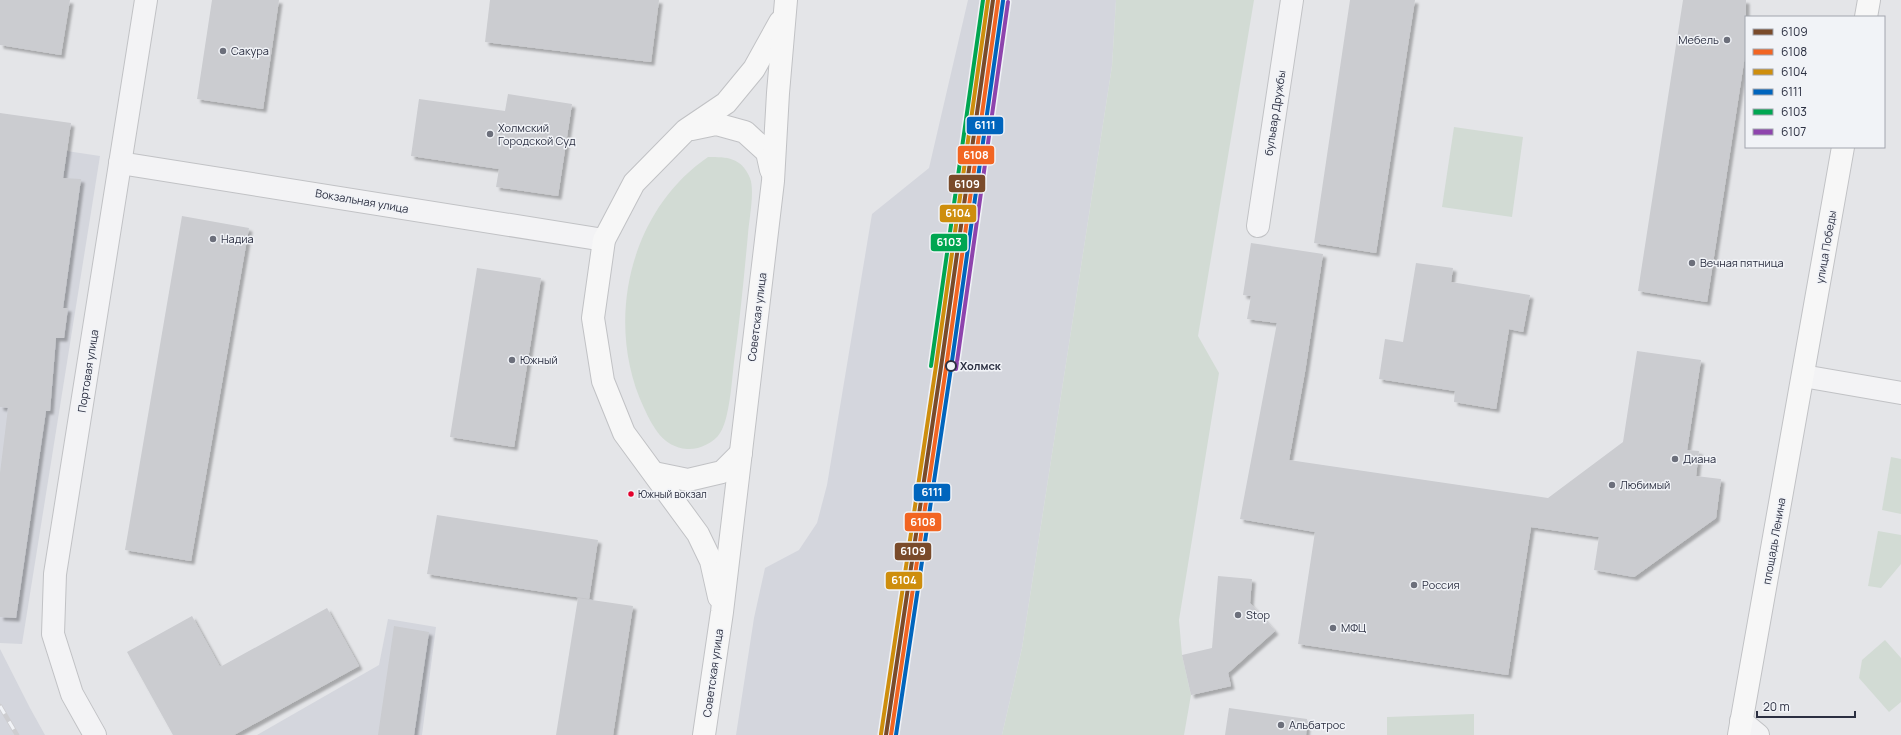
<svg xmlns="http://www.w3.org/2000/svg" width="1901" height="735" viewBox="0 0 1901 735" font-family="Manrope,sans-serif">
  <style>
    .built { fill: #d4d6dd }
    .green { fill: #d2dbd4 }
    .building { fill: #cbccd0; filter: url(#shadow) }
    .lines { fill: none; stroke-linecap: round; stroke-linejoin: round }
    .pedestrian-casing { stroke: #c1c2c5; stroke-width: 24 }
    .minor-casing { stroke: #c1c2c5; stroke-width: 24 }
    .tertiary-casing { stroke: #c1c2c5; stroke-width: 24 }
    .secondary-casing { stroke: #c1c2c5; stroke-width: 24 }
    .pedestrian { stroke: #f3f3f5; stroke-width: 22 }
    .minor { stroke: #f3f3f5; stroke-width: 22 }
    .tertiary { stroke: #f3f3f5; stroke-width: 22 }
    .secondary { stroke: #f7f7f7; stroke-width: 22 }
    .rail-casing { stroke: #cdcdd0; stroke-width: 4.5 }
    .rail { stroke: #f1f3f7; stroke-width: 3; stroke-dasharray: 9; stroke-linecap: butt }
    .rail-1-casing { stroke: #f1f3f7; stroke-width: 7 }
    .rail-2-casing { stroke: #f1f3f7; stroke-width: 7 }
    .rail-3-casing { stroke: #f1f3f7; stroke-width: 7 }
    .rail-4-casing { stroke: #f1f3f7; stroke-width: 7 }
    .rail-5-casing { stroke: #f1f3f7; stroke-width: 7 }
    .rail-6-casing { stroke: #f1f3f7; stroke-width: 7 }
    .rail-1 { stroke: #7a4b2a; stroke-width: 4 }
    .rail-2 { stroke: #f26522; stroke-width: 4 }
    .rail-3 { stroke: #ce8e0d; stroke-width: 4 }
    .rail-4 { stroke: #0065bd; stroke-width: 4 }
    .rail-5 { stroke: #00a651; stroke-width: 4 }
    .rail-6 { stroke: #8e44ad; stroke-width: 4 }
    .poi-dot { fill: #6c6f7b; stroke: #f1f3f7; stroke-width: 1.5 }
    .stop-dot { fill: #f1f3f7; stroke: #2b2f41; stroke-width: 2 }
    .bus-dot { fill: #e4002b; stroke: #f1f3f7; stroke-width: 1.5 }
    .labels { text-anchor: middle; stroke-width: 3; stroke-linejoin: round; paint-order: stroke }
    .bus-label { font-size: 10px; fill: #2b2f41; stroke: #f1f3f7; text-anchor: start }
    .poi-label { font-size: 11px; fill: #2b2f41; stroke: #f1f3f7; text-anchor: start }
    .street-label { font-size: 11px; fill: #2b2f41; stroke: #f1f3f7 }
    .stop-label { font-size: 11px; font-weight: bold; fill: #2b2f41; stroke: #f1f3f7; text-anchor: start }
    .line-badge { stroke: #f1f3f7; stroke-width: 1.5 }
    .badge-label { font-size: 11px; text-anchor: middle; font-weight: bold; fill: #fff }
  </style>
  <defs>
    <filter id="shadow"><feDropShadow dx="3.5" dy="3.5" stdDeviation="1" flood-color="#0004"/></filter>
  </defs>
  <rect width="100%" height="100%" fill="#e4e5e8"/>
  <!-- built -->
  <g class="built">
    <polygon points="968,0 1116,0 1112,66 1022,648 1002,735 736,735 754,618 765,568 799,550 817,523 827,485 872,214 929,168"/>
    <polygon points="0,141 100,156 22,644 0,643"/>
    <polygon points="388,619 436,627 422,735 257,735 379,665"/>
    <polygon points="0,649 30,708 45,735 0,735"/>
  </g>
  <!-- green -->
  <g class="green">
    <polygon points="1116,0 1254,0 1198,336 1219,373 1179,620 1182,655 1191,695 1184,735 1002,735 1022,648 1112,66"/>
    <polygon points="1454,127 1523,137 1512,217 1442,207"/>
    <path d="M708,157C727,157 741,157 750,178C755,191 749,220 748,234C744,277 740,319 734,362C732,379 731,397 727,414C726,419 723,429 720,433C714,443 698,450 687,449C663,447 653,427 644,408C604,323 629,211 708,157Z"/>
    <polygon points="1891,457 1901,459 1901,514 1882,510"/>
    <polygon points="1878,531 1901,535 1901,564 1881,588 1868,586"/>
    <polygon points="1885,640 1901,658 1901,702 1889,712 1859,678 1862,660"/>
    <polygon points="1474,714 1474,735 1387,735 1387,717"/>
  </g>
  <!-- building -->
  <g class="building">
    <polygon points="0,0 70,0 61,55 0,45"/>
    <polygon points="212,0 279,0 263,109 197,99"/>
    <polygon points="490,0 659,0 651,62 485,42"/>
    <polygon points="1350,0 1415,0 1376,253 1314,243"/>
    <polygon points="1683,0 1746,0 1746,49 1707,302 1638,291"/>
    <polygon points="508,94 572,104 558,196 496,187 499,169 411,156 419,99 505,111"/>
    <polygon points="0,113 71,123 63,178 81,179 63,308 68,308 64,338 56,338 50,411 46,411 16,618 0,617 0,473 8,408 0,407"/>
    <polygon points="182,216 249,228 191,561 125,550"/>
    <polygon points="1251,243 1323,254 1305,372 1289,460 1548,498 1623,442 1637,351 1701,360 1687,450 1699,451 1696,476 1721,479 1716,518 1634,577 1594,570 1599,537 1531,527 1508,675 1298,644 1315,532 1240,519 1277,323 1247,319 1251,296 1243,295"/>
    <polygon points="1416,263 1453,268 1451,282 1530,295 1523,332 1509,329 1496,409 1454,402 1455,391 1379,379 1385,339 1403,342"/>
    <polygon points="477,268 541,278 514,447 450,437"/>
    <polygon points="437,515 598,540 589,599 427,574"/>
    <polygon points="1218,576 1252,579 1250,603 1275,631 1228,673 1231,686 1191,695 1182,655 1212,648"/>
    <polygon points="578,598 633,606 613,735 556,735"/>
    <polygon points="327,608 359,666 234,735 173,735 127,652 192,616 220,667"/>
    <polygon points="394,626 429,632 414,735 378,735"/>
    <polygon points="1229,708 1307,719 1306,735 1225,735"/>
  </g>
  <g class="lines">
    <!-- pedestrian casing -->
    <g class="pedestrian-casing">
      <polyline id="pedestrian" points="1258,226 1292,0"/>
    </g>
    <!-- minor casing -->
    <g class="minor-casing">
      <g id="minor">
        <polyline points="1803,376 1901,393"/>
        <polyline points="1741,721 1758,735"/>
      </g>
    </g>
    <!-- tertiary casing -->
    <g class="tertiary-casing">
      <g id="tertiary">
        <polyline points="120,163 604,240"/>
        <polyline points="95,735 72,694 53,634 55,574 146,0"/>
      </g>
    </g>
    <!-- secondary casing -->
    <g class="secondary-casing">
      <g id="secondary">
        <polyline points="1866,17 1869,0"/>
        <polyline points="692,129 716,124 745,132 767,152 771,170"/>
        <polyline points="654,473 688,480 722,472 741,453"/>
        <polyline points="719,597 711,561 698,534 624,433 603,381 593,318 604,240 634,183 686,130 726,103 754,69 780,22"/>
        <polyline points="704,735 722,612 773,181 778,93 786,0"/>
        <polyline points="1739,735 1843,147"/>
      </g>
    </g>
    <!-- pedestrian -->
    <use href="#pedestrian" class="pedestrian"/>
    <!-- minor -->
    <use href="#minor" class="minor"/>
    <!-- tertiary -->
    <use href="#tertiary" class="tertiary"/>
    <!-- secondary -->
    <use href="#secondary" class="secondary"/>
    <!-- rail casing -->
    <g class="rail-casing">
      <polyline id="rail" points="0,706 17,735"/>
    </g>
    <!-- rail -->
    <use href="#rail" class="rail"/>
    <!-- rail-1 casing -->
    <g class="rail-1-casing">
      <polyline id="rail-1" points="886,735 941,367 993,0"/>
    </g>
    <!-- rail-2 casing -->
    <g class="rail-2-casing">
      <polyline id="rail-2" points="891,735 946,368 998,1"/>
    </g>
    <!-- rail-3 casing -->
    <g class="rail-3-casing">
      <polyline id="rail-3" points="881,734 936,366 988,0"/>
    </g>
    <!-- rail-4 casing -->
    <g class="rail-4-casing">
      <polyline id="rail-4" points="896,735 951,368 1003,1"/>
    </g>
    <!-- rail-5 casing -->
    <g class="rail-5-casing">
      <polyline id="rail-5" points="931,366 983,0"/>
    </g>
    <!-- rail-6 casing -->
    <g class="rail-6-casing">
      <polyline id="rail-6" points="956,369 1008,2"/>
    </g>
    <!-- rail-1 -->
    <use href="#rail-1" class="rail-1"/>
    <!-- rail-2 -->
    <use href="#rail-2" class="rail-2"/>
    <!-- rail-3 -->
    <use href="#rail-3" class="rail-3"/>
    <!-- rail-4 -->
    <use href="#rail-4" class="rail-4"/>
    <!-- rail-5 -->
    <use href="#rail-5" class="rail-5"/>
    <!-- rail-6 -->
    <use href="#rail-6" class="rail-6"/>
  </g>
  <!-- markers -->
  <g class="poi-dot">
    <circle cx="1727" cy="40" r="4"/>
    <circle cx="223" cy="51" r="4"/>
    <circle cx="490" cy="134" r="4"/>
    <circle cx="213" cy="239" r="4"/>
    <circle cx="1692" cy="263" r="4"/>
    <circle cx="512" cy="360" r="4"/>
    <circle cx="1675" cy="459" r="4"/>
    <circle cx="1612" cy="485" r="4"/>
    <circle cx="1414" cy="585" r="4"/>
    <circle cx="1238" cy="615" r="4"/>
    <circle cx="1333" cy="628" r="4"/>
    <circle cx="1281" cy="725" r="4"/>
  </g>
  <circle class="stop-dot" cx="951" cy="366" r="5"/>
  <circle class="bus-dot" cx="631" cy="494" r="3.5"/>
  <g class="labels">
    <!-- bus labels -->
    <g class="bus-label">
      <text x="638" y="498">Южный вокзал</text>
    </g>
    <!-- poi labels -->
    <g class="poi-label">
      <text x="1719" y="44" text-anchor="end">Мебель</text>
      <text x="231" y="55">Сакура</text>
      <text x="498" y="132">Холмский<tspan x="498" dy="13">Городской Суд</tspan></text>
      <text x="221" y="243">Надиа</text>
      <text x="1700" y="267">Вечная пятница</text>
      <text x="520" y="364">Южный</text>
      <text x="1683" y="463">Диана</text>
      <text x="1620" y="489">Любимый</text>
      <text x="1422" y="589">Россия</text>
      <text x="1246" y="619">Stop</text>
      <text x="1341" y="632">МФЦ</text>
      <text x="1289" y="729">Альбатрос</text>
    </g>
    <!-- street labels -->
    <g class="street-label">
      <text transform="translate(1275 113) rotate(-81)" y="4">бульвар Дружбы</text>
      <text transform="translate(362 201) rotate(10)" y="4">Вокзальная улица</text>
      <text transform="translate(1826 247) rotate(-80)" y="4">улица Победы</text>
      <text transform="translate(757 317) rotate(-83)" y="4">Советская улица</text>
      <text transform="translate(88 371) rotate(-81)" y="4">Портовая улица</text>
      <text transform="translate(1774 541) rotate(-80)" y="4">площадь Ленина</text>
      <text transform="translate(713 673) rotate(-82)" y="4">Советская улица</text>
    </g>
    <!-- stop labels -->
    <g class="stop-label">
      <text x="960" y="370">Холмск</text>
    </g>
  </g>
  <g class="line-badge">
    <rect x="966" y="116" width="38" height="19" rx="4" fill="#0065bd"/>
    <rect x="957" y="145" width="38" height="20" rx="4" fill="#f26522"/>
    <rect x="948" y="174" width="38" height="19" rx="4" fill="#7a4b2a"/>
    <rect x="939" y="204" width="38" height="19" rx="4" fill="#ce8e0d"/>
    <rect x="930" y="233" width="38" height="19" rx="4" fill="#00a651"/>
    <rect x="913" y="483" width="38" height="19" rx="4" fill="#0065bd"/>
    <rect x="904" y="512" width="38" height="20" rx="4" fill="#f26522"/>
    <rect x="894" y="542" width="38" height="19" rx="4" fill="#7a4b2a"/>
    <rect x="885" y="571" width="38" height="19" rx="4" fill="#ce8e0d"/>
  </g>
  <g class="badge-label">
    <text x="985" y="129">6111</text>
    <text x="976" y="159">6108</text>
    <text x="967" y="188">6109</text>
    <text x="958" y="217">6104</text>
    <text x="949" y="246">6103</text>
    <text x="932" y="496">6111</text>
    <text x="923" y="526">6108</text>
    <text x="913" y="555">6109</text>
    <text x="904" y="584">6104</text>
  </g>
  <!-- legend -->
  <rect x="1745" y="16" width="140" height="132" fill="#f1f3f7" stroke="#a2a5ae"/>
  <rect x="1753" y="29" width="20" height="6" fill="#7a4b2a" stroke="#a2a5ae"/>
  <text x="1781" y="36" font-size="12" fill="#2b2f41">6109</text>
  <rect x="1753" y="49" width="20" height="6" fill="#f26522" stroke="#a2a5ae"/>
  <text x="1781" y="56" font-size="12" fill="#2b2f41">6108</text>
  <rect x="1753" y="69" width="20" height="6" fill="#ce8e0d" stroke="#a2a5ae"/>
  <text x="1781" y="76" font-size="12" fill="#2b2f41">6104</text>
  <rect x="1753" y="89" width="20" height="6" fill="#0065bd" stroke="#a2a5ae"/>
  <text x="1781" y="96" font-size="12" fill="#2b2f41">6111</text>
  <rect x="1753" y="109" width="20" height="6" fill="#00a651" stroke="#a2a5ae"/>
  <text x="1781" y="116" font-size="12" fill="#2b2f41">6103</text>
  <rect x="1753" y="129" width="20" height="6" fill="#8e44ad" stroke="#a2a5ae"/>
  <text x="1781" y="136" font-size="12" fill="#2b2f41">6107</text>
  <!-- scale -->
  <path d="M1757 711v6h98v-6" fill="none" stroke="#2b2f41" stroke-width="2"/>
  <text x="1763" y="711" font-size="12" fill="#2b2f41" stroke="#f1f3f7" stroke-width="3" paint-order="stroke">20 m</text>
</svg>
